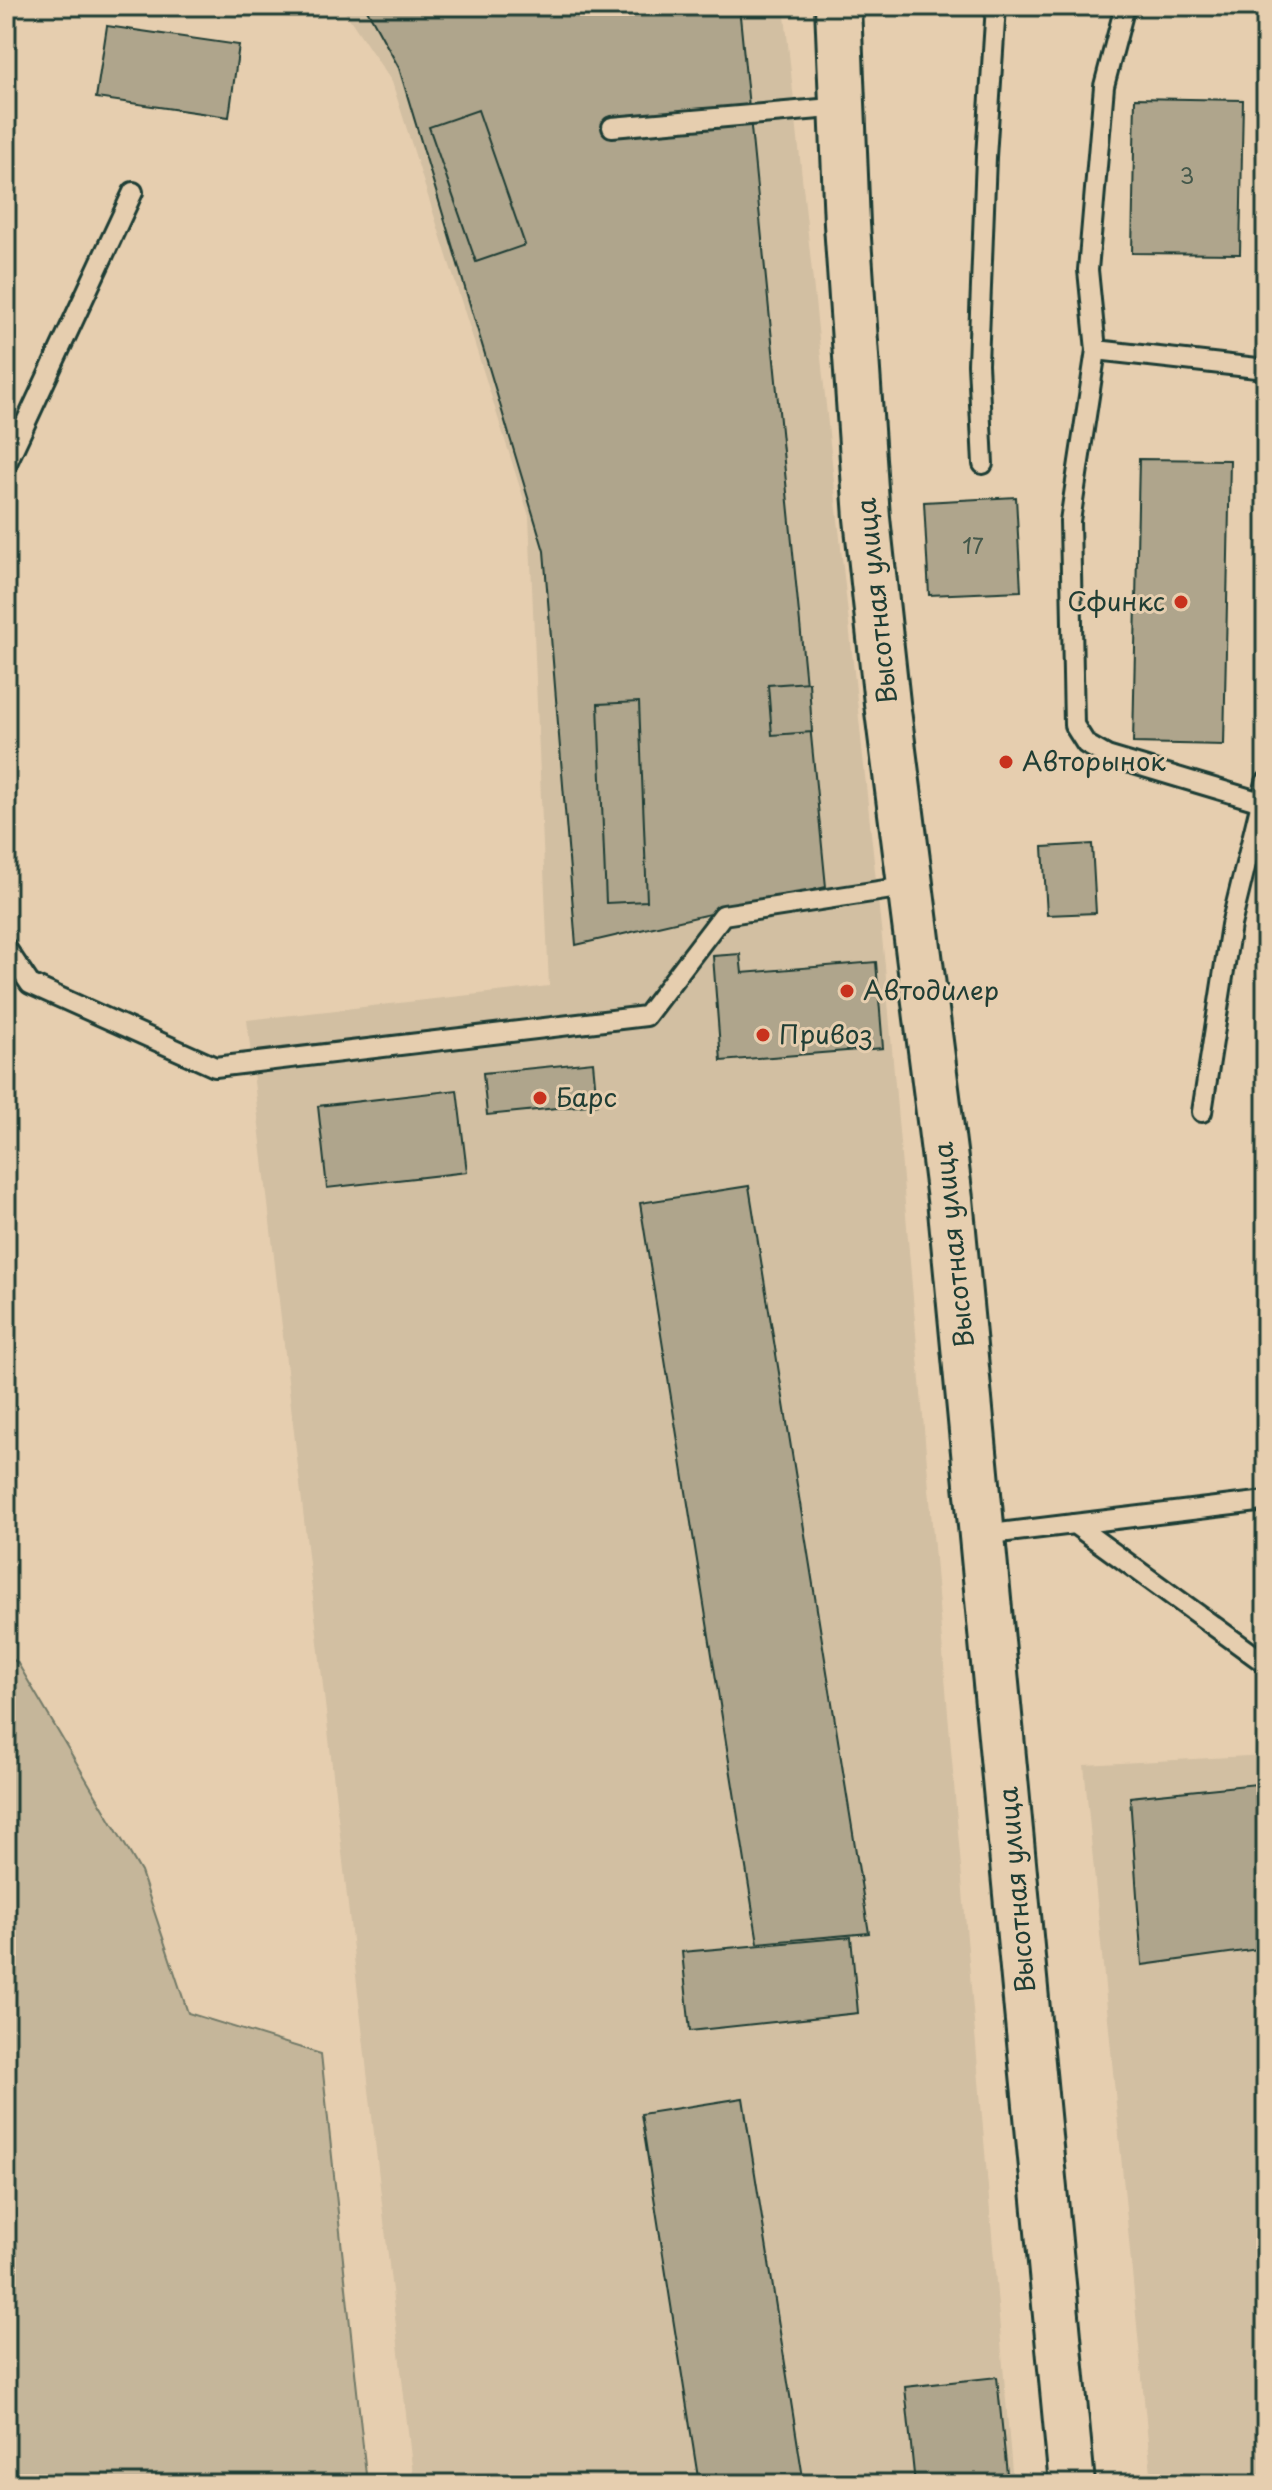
<svg xmlns="http://www.w3.org/2000/svg" width="1272" height="2490" viewBox="0 0 1272 2490" font-family="'Playpen Sans',sans-serif">
  <style>
    .built { fill: #d2bfa2 }
    .green { fill: #c5b69a; stroke: #727a67; stroke-width: 2 }
    .building { fill: #afa58c; stroke: #1f3d34; stroke-width: 2 }
    .lines { fill: none; stroke-linecap: round; stroke-linejoin: round }
    .lane-casing { stroke: #1f3d34; stroke-width: 24 }
    .secondary-casing { stroke: #1f3d34; stroke-width: 50 }
    .lane { stroke: #e6ceaf; stroke-width: 18 }
    .secondary { stroke: #e6ceaf; stroke-width: 44 }
    .poi-dot { fill: #c8321e; stroke: #e6ceaf; stroke-width: 3 }
    .labels { text-anchor: middle; stroke-width: 6; stroke-linejoin: round; paint-order: stroke }
    .number-label { font-size: 22px; fill: #43574a }
    .street-label { font-size: 26px; fill: #1f3d34; stroke: #e6ceaf }
    .poi-label { font-size: 26px; fill: #1f3d34; stroke: #e6ceaf; text-anchor: start }
  </style>
  <rect width="100%" height="100%" fill="#e6ceaf"/>
  <filter id="ink" filterUnits="userSpaceOnUse"><feTurbulence type="fractalNoise" baseFrequency=".0125" numOctaves="2"/><feDisplacementMap in="SourceGraphic" scale="16" xChannelSelector="R" yChannelSelector="G"/><feConvolveMatrix kernelMatrix="1 2 1 2 8 2 1 2 1" color-interpolation-filters="sRGB"/></filter>
  <g filter="url(#ink)">
    <!-- built -->
    <g class="built">
      <polygon points="341,6 784,6 885,966 1013,2484 414,2484 247,1020 549,986 529,516 392,82"/>
      <polygon points="1266,1755 1266,2484 1152,2484 1084,1765"/>
    </g>
    <!-- green -->
    <polygon class="green" points="6,1656 17,1662 141,1872 188,2013 321,2054 367,2484 6,2484"/>
    <!-- building -->
    <g class="building">
      <polygon points="365,6 739,6 826,887 576,945 544,551 399,68"/>
      <polygon points="107,26 239,45 229,117 96,98"/>
      <polygon points="1135,98 1243,100 1240,254 1132,253"/>
      <polygon points="478,110 525,245 476,262 429,127"/>
      <polygon points="1139,459 1230,460 1224,745 1133,743"/>
      <polygon points="1016,497 1021,591 929,595 924,502"/>
      <polygon points="809,682 812,732 772,735 768,685"/>
      <polygon points="639,702 647,901 606,903 598,704"/>
      <polygon points="1092,844 1096,913 1047,915 1043,847"/>
      <polygon points="740,954 742,973 876,962 883,1048 721,1061 713,956"/>
      <polygon points="593,1062 597,1104 487,1115 483,1073"/>
      <polygon points="457,1090 467,1172 327,1188 318,1106"/>
      <polygon points="749,1186 869,1933 758,1943 640,1203"/>
      <polygon points="1266,1783 1266,1948 1142,1965 1130,1797"/>
      <polygon points="851,1937 858,2013 690,2031 682,1952"/>
      <polygon points="743,2098 804,2484 699,2484 641,2114"/>
      <polygon points="997,2377 1008,2484 915,2484 905,2387"/>
    </g>
    <g class="lines">
      <!-- lane casing -->
      <g class="lane-casing">
        <g id="lane">
          <polyline points="1125,6 1104,86 1088,270 1096,350 1266,369"/>
          <polyline points="612,127 843,107"/>
          <polyline points="1096,350 1070,521 1074,725 1086,744 1107,756 1261,802"/>
          <polyline points="983,464 978,364 986,157 996,6"/>
          <polyline points="6,465 133,192"/>
          <polyline points="6,948 30,984 215,1067 646,1016 723,915 911,886"/>
          <polyline points="1202,1112 1231,925 1266,782"/>
          <polyline points="1074,1524 1266,1501"/>
          <polyline points="983,1535 1074,1524 1266,1664"/>
        </g>
      </g>
      <!-- secondary casing -->
      <g class="secondary-casing">
        <polyline id="secondary" points="838,6 847,224 867,518 887,703 950,1199 1072,2484"/>
      </g>
      <!-- lane -->
      <use href="#lane" class="lane"/>
      <!-- secondary -->
      <use href="#secondary" class="secondary"/>
    </g>
  </g>
  <!-- markers -->
  <g class="poi-dot">
    <circle cx="1181" cy="602" r="8"/>
    <circle cx="1006" cy="762" r="8"/>
    <circle cx="847" cy="991" r="8"/>
    <circle cx="763" cy="1035" r="8"/>
    <circle cx="540" cy="1098" r="8"/>
  </g>
  <g class="labels">
    <!-- number labels -->
    <g class="number-label">
      <text x="1187" y="184">3</text>
      <text x="973" y="554">17</text>
    </g>
    <!-- street labels -->
    <g class="street-label">
      <text transform="translate(877 601) rotate(-96)" y="9">Высотная улица</text>
      <text transform="translate(954 1245) rotate(-96)" y="9">Высотная улица</text>
      <text transform="translate(1017 1890) rotate(-95)" y="9">Высотная улица</text>
    </g>
    <!-- poi labels -->
    <g class="poi-label">
      <text x="1165" y="611" text-anchor="end">Сфинкс</text>
      <text x="1022" y="771">Авторынок</text>
      <text x="863" y="1000">Автодилер</text>
      <text x="779" y="1044">Привоз</text>
      <text x="556" y="1107">Барс</text>
    </g>
  </g>
  <!-- margin -->
  <rect width="1272" height="2490" fill="none" stroke="#e6ceaf" stroke-width="32"/>
  <rect x="16" y="16" width="1240" height="2458" fill="none" stroke="#1f3d34" stroke-width="3" filter="url(#ink)"/>
</svg>
